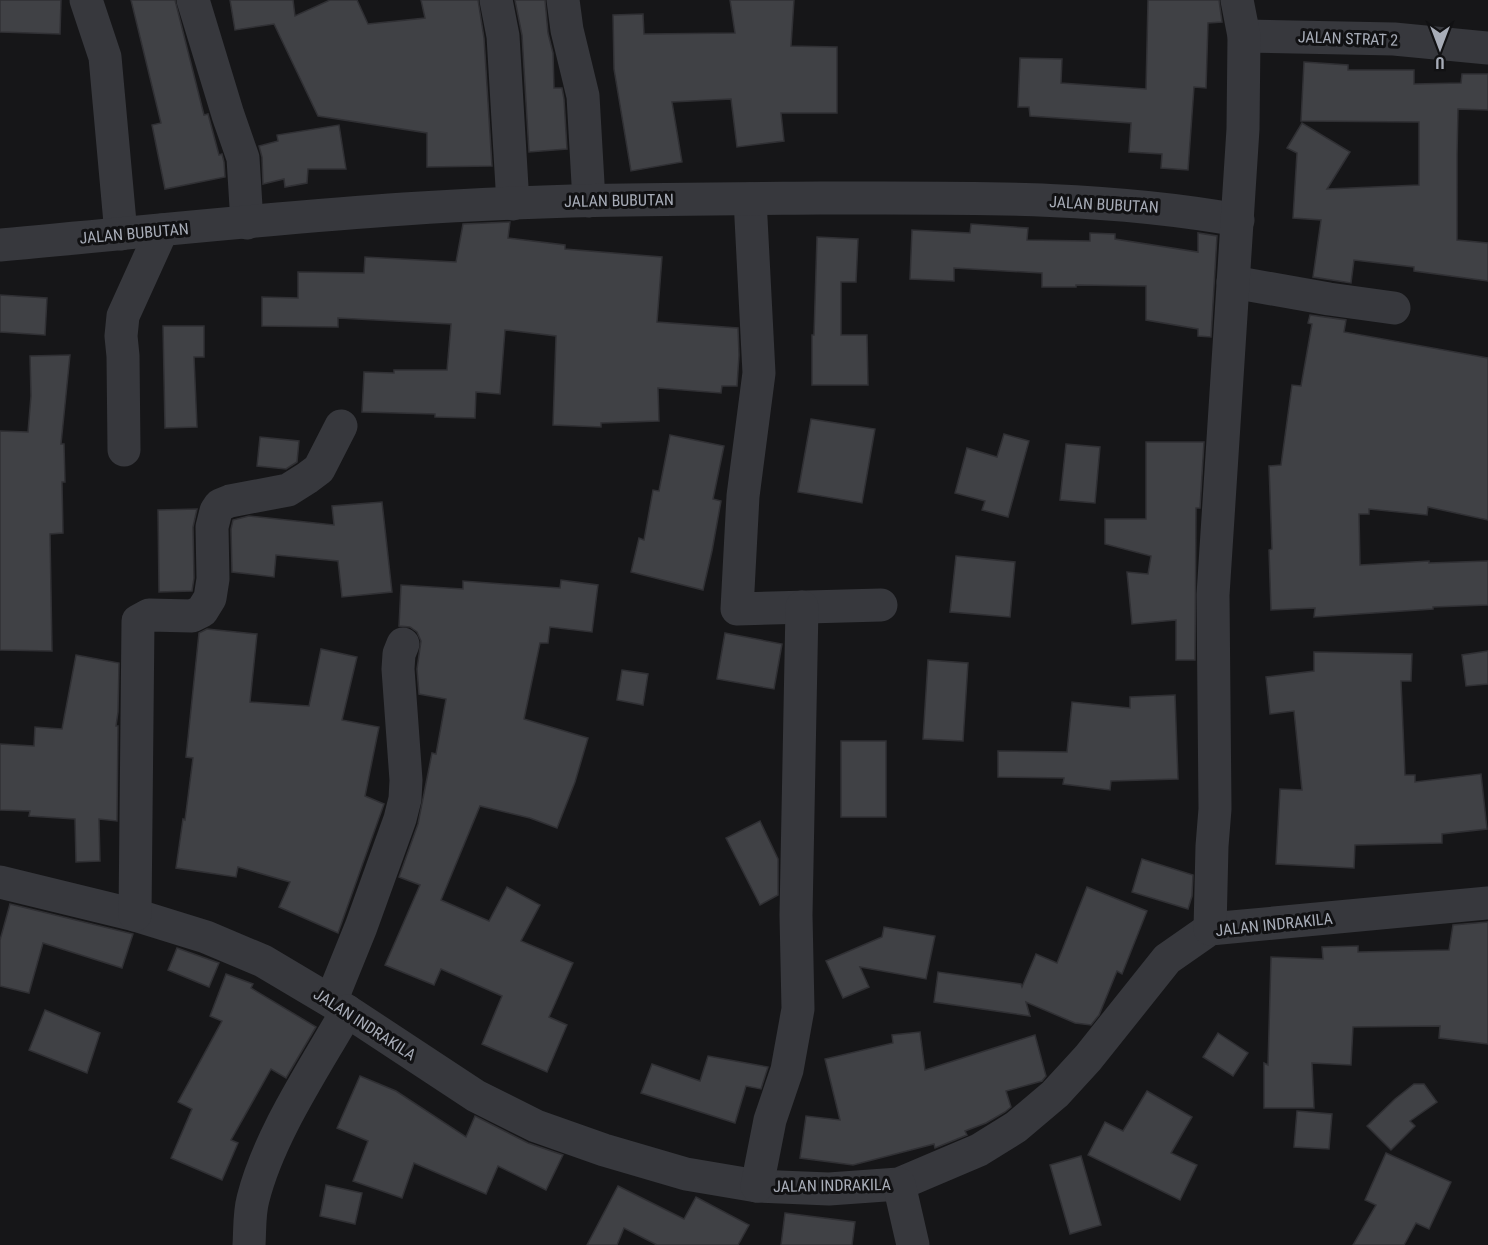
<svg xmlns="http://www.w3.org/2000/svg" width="1488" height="1245" viewBox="0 0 1488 1245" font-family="'Roboto Condensed',sans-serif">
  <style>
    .building { fill: #404145; stroke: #303034; stroke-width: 1.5 }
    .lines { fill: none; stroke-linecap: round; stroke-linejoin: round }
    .minor { stroke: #37383d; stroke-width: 33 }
    .labels { text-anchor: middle; stroke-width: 6; stroke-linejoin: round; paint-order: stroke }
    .street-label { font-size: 16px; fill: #a8adb8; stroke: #111113 }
  </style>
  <rect width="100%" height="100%" fill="#161618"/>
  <!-- building -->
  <g class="building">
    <polygon points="0,0 61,0 60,34 0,32"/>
    <polygon points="131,0 175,0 204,115 208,114 219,155 222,154 224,162 225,177 165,189 152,125 161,123"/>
    <polygon points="230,0 293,0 295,16 330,0 357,0 368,24 425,18 421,0 478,0 484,38 492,166 427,167 427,133 318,116 274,24 235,30"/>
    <polygon points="515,0 545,0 548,33 553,53 554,88 562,88 564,99 567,149 529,152 522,35"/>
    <polygon points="730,0 794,0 791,46 837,47 837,113 781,113 784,141 737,147 731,99 672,102 682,162 631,171 614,69 613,15 643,14 644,34 735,33"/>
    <polygon points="1148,0 1219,0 1222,22 1208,23 1206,88 1194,87 1188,170 1161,168 1162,154 1129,152 1131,123 1030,116 1029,107 1018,107 1020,58 1062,59 1061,83 1146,89"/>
    <polygon points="1304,62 1348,65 1348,70 1414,70 1414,84 1461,83 1462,74 1488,74 1488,110 1458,109 1457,155 1457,240 1488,243 1488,281 1414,271 1414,267 1354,260 1351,283 1313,277 1321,220 1293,218 1297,153 1287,148 1302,123 1350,152 1327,189 1419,185 1419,122 1301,121"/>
    <polygon points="339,125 346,169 308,169 307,183 285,187 284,179 263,184 262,157 259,146 278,141 277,135"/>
    <polygon points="510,222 508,238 565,245 565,249 662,257 657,322 738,328 739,355 737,386 722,386 721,393 658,388 659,421 601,423 601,427 553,425 556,336 505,330 500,394 476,392 475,418 435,417 435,414 362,412 364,372 394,373 394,370 447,370 451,324 338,318 338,327 262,326 262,297 298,298 298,272 364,273 365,257 456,262 463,224"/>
    <polygon points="971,224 1028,228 1027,240 1090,241 1090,233 1115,234 1115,239 1198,252 1198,233 1217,236 1211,337 1198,336 1198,329 1146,320 1146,286 1076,285 1076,287 1042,287 1042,273 954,268 954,281 910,279 912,230 970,233"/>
    <polygon points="817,237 858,239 856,282 841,282 841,335 867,335 868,385 812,385 812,335 814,335"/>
    <polygon points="0,295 47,298 45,335 0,332"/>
    <polygon points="1310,315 1346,320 1344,332 1488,358 1488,520 1428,507 1427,515 1369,509 1369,514 1359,514 1360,565 1429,561 1429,563 1488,561 1488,605 1433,607 1433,609 1314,617 1315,608 1271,610 1269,550 1272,549 1269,466 1281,465 1292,385 1301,386 1312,324 1308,323"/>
    <polygon points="163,326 204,326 204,357 194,357 197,427 165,428"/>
    <polygon points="70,355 61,444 64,444 65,482 62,482 63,533 50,534 52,651 0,650 0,431 28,432 31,396 30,356"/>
    <polygon points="811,419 875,429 862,503 798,492"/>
    <polygon points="1004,434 1029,441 1008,517 982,510 985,501 955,493 967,448 997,457"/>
    <polygon points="670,435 724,446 713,499 721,501 712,551 703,590 631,572 639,538 644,540 653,490 659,491"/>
    <polygon points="260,437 299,441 297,462 286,469 257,466"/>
    <polygon points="1146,442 1204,442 1200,508 1196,508 1195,660 1176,660 1176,620 1132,624 1127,572 1148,574 1151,556 1105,544 1105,519 1146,519"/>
    <polygon points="1066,444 1100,447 1095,503 1060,500"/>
    <polygon points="382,502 392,592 342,597 338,561 276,555 274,577 232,572 231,529 233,520 249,516 334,525 332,506"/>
    <polygon points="197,509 193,527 194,578 192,591 159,592 158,510"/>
    <polygon points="956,556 1015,562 1010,617 950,612"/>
    <polygon points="561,580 598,585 592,632 550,627 548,643 540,643 524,719 588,738 575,782 557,828 530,818 480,806 441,900 489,921 507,887 540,905 521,941 573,963 549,1017 567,1025 547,1072 482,1044 502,996 441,969 434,985 385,965 420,885 399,877 418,824 432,753 436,754 446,699 419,694 417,669 421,641 417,632 410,627 399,626 401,585 463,589 463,581 560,588"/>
    <polygon points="207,629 257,634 250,702 309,706 321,649 357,657 342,720 379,727 365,796 384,804 338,933 279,907 290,882 238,867 236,877 176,868 183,819 185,820 193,758 186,757 199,633"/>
    <polygon points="725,633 782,644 774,689 717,679"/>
    <polygon points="1488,651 1488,684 1466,686 1462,655"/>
    <polygon points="1314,652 1412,654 1411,681 1401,681 1405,775 1415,775 1415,782 1481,774 1487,829 1442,834 1442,843 1355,845 1354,868 1276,864 1280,789 1302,790 1294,711 1270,714 1266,677 1314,671"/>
    <polygon points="76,655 119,663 118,712 116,726 118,726 117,821 99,819 100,861 76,862 75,819 29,816 30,811 0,810 0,744 34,746 35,727 62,729"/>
    <polygon points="928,660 968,663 963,741 923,739"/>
    <polygon points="622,670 648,674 643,705 617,700"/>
    <polygon points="1175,695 1178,779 1111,781 1110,790 1063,784 1064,778 998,777 998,751 1067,752 1072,702 1130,708 1130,697"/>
    <rect x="841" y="741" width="45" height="76"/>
    <polygon points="760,821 778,859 778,895 760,905 726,838"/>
    <polygon points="1142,859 1193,875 1192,896 1188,909 1132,892"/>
    <polygon points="1087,887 1147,911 1122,974 1117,971 1099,1015 1091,1025 1075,1023 1026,1002 1030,1016 934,1002 938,972 1021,984 1022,987 1036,954 1057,963"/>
    <polygon points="10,904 133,934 122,968 43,943 29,993 0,986 0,940"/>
    <polygon points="1488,922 1488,1044 1439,1038 1440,1026 1353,1027 1351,1065 1312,1063 1314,1108 1264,1108 1264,1063 1268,1065 1271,957 1323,959 1322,947 1358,946 1358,952 1449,950 1453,925"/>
    <polygon points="884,927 935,936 926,979 860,967 869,987 843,998 826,961 882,937"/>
    <polygon points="177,948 219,963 209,987 168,970"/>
    <polygon points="226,974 253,984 251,988 316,1027 286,1078 271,1069 231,1140 238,1143 222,1180 171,1158 192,1109 178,1102 222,1021 210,1016"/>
    <polygon points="45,1010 100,1033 87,1073 29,1050"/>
    <polygon points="920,1032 925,1070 1035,1035 1046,1076 1042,1081 1006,1091 1011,1107 1005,1112 986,1123 965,1131 967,1135 935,1148 934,1144 853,1165 800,1158 806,1116 840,1120 825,1059 893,1043 892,1035"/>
    <polygon points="1218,1033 1248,1053 1233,1076 1203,1057"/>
    <polygon points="708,1056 768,1067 761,1089 746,1086 735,1123 641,1093 652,1064 700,1081"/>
    <polygon points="360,1076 396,1091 466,1137 475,1116 528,1143 563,1155 546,1190 498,1166 486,1194 414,1163 402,1198 353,1181 368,1141 337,1128"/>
    <polygon points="1414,1084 1424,1084 1437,1102 1410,1121 1415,1126 1391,1150 1367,1126 1395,1099"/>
    <polygon points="1147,1091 1192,1117 1171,1153 1197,1165 1180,1200 1088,1155 1105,1122 1123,1131"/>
    <polygon points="1297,1111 1332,1114 1329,1149 1294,1147"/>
    <polygon points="1386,1153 1451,1182 1429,1229 1416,1223 1404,1245 1353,1245 1376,1205 1365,1200"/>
    <polygon points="1081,1156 1101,1225 1070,1234 1050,1165"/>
    <polygon points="326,1185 362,1193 355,1224 320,1216"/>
    <polygon points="618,1186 684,1219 696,1197 749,1225 738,1245 657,1245 624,1228 617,1245 587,1245"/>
    <polygon points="785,1213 855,1222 852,1245 781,1245"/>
  </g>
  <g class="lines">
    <!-- minor -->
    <g class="minor">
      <polyline points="86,0 105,57 121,234"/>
      <polyline points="193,0 228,115 243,158 247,223"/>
      <polyline points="496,0 503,36 513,204"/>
      <polyline points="563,0 567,30 583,96 589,201"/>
      <polyline points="1244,36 1394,39 1488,48"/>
      <polyline points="750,199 759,373 743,496 737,609 881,605"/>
      <path d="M0,245C134,233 269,218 404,209C543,199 682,199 821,198C960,198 1100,195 1238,220"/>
      <polyline points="1233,282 1329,299 1394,308"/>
      <polyline points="124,450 123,356 121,336 123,316 162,230"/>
      <polyline points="0,882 135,915 206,937 263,961 347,1011 476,1096 536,1126 604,1150 686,1174 757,1186 829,1189 899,1184 979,1150 1016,1127 1055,1094 1088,1058 1167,959 1210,929 1488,903"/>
      <polyline points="135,915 138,621 149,615 192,616 202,611 210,598 213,579 212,527 216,511 220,505 230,501 288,490 307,478 319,469 341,426"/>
      <polyline points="1210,929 1212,846 1215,809 1213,595 1243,129 1244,36 1237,0"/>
      <polyline points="331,1001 361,927 400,819 405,799 406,780 398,669 399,654 403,644"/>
      <polyline points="899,1184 913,1245"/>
      <polyline points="757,1186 770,1120 787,1070 798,1009 796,915 802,607"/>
      <path d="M249,1245C250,1230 249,1214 253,1199C269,1135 314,1069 347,1011"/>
    </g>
  </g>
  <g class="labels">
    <!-- street labels -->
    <g class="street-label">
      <text transform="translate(1348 38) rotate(2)" y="6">JALAN STRAT 2</text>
      <text transform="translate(619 200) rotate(-1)" y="6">JALAN BUBUTAN</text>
      <text transform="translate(1104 204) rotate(3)" y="6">JALAN BUBUTAN</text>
      <text transform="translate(134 233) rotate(-5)" y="6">JALAN BUBUTAN</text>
      <text transform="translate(1274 924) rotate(-6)" y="6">JALAN INDRAKILA</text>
      <text transform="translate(365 1024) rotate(33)" y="6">JALAN INDRAKILA</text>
      <text transform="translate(832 1185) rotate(-1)" y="6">JALAN INDRAKILA</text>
    </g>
  </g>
  <!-- north arrow -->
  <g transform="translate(1440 48) rotate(180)" stroke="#111113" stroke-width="4.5" paint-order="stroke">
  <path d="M0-4.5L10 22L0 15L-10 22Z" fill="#a8adb8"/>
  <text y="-9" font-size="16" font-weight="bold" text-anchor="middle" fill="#a8adb8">U</text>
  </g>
</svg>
